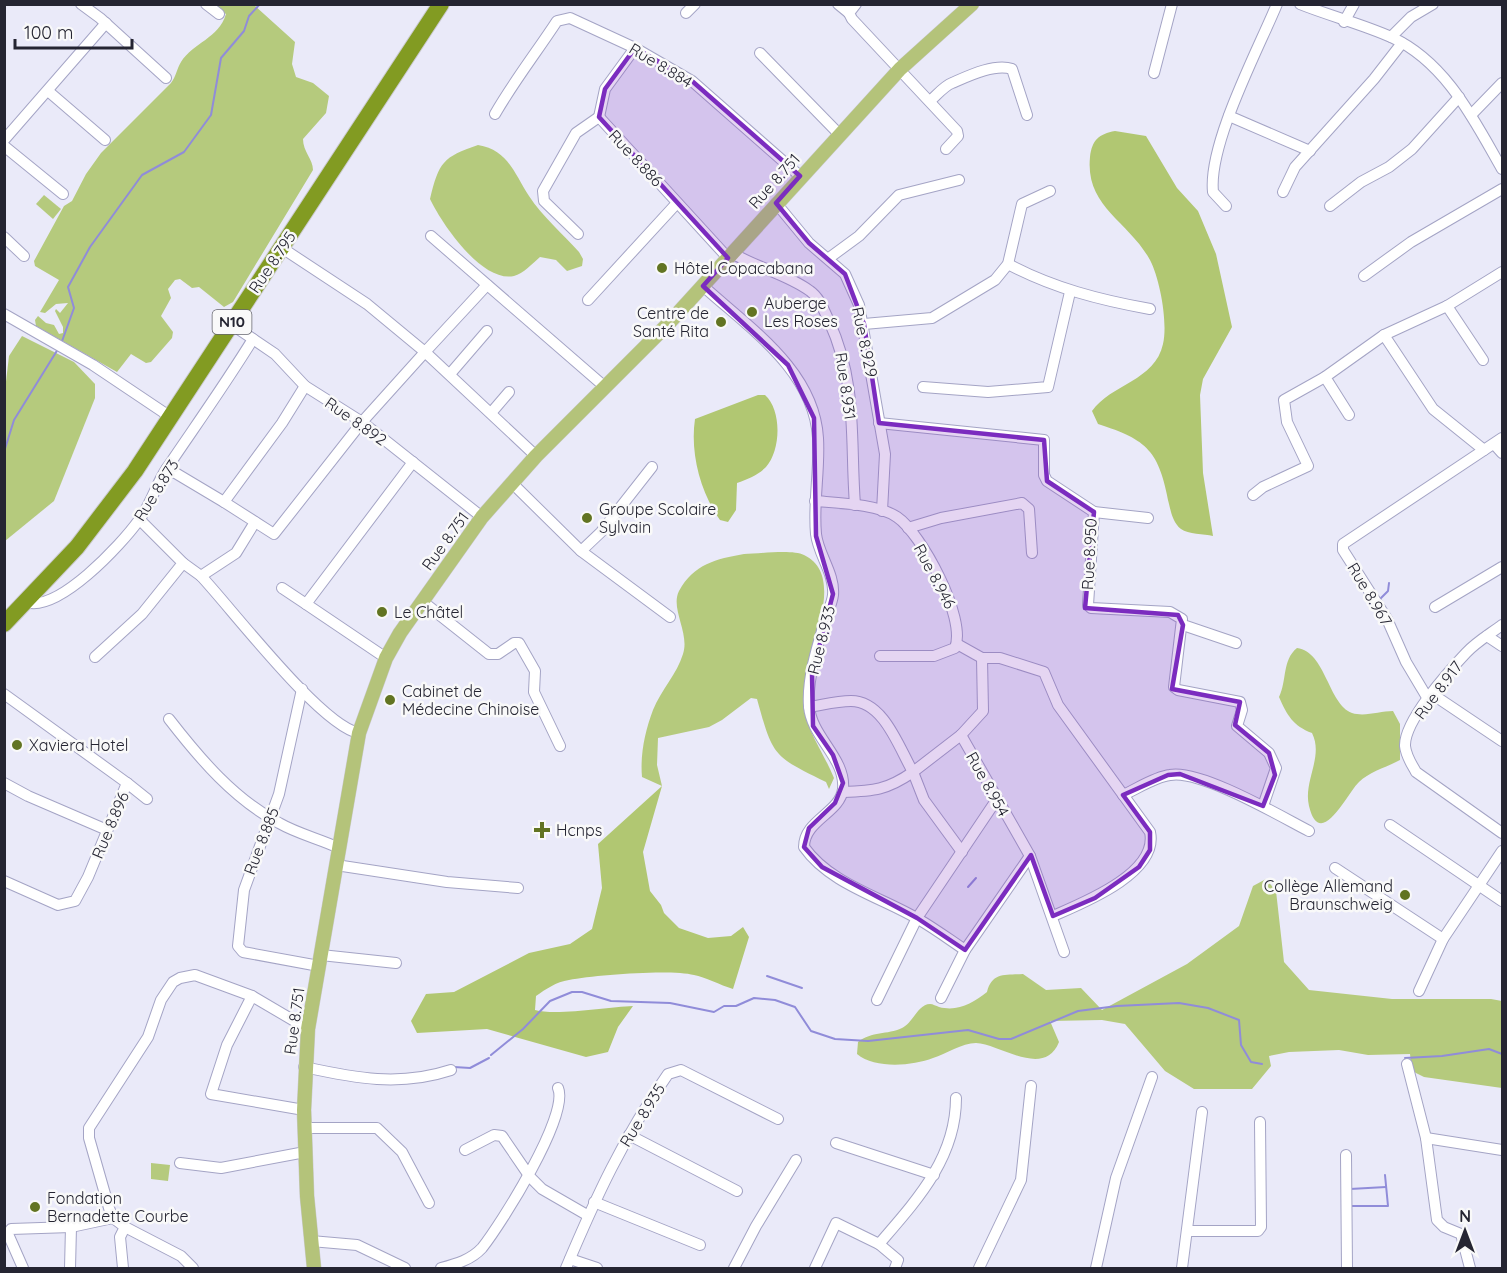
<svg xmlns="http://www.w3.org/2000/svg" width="1507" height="1273" viewBox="0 0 1507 1273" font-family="Quicksand,sans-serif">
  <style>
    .green { fill: #b5ca7d }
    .forest { fill: #b1c772 }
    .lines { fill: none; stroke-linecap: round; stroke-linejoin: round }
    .stream { stroke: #908cd9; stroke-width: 2 }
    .minor-casing { stroke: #a4a4c5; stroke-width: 12 }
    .major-casing { stroke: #cbcbce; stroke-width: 15 }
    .highway-casing { stroke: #cbcbce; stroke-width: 18 }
    .minor { stroke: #fff; stroke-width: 10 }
    .major { stroke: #b4c37a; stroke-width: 14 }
    .highway { stroke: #829b22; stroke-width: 16 }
    .marked { fill: #7b2cbf; fill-opacity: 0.2; stroke: #7b2cbf; stroke-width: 4.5; stroke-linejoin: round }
    .poi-dot { fill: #627422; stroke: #f9f9f9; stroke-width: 2 }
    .labels { text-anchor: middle; stroke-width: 5; stroke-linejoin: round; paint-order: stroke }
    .shield { fill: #f9f9f9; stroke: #65656e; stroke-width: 1.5 }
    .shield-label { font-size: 15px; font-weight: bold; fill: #252532 }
    .street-label { font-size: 16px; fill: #252532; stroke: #f9f9f9 }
    .poi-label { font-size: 16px; fill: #252532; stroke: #f9f9f9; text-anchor: start }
  </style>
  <rect width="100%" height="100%" fill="#eaeaf9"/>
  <!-- green -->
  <g class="green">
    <path d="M212,5H254L295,42L292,64L296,77L313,83L329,96L326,113L303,139C303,152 313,159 313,170L233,302L224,307L199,287L192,288L180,279L175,280L168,289L171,298L161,316L173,332L172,338L151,362L146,363L131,354L117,372L36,326L35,320L38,316L46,323L54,325L59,334L63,333V327L55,311L56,309L60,313L68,303L56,304L45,313L40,312L59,280L35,266L34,261L64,206L72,201L86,174L101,153L171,83C176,77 177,68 181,62C193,43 219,38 226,14Z"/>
    <path d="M478,145C508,150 514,173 529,196C542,216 563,234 579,252L583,259L582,266L567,271L556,260L540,257C533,263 523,274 514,276C482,283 442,224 430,199C439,162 443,157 478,145Z"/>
    <polygon points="44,195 61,209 53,219 36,204"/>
    <polygon points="22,336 74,362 95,384 95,398 54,501 5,541 5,390 9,356"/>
    <path d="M744,554C758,554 792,549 804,555C849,576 805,654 804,688C802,728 820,744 834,778L829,789L826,782C773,756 773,757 757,699L751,698L722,720L709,727L658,738L657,765L662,786L642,777C640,755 645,731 653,710C661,690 677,674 683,654C690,633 670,609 679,591C694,564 716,559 744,554Z"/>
    <path d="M1297,648C1326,652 1328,704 1352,713C1365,717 1380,711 1393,711L1400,724V760C1387,767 1369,772 1359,782C1348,792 1320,852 1309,806C1303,781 1324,757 1312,733C1293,726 1287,715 1279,697C1287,681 1282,660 1297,648Z"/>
    <path d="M1266,879L1276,891L1284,962L1309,990L1392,999H1491L1502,1001V1088L1424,1077L1412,1071L1410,1054L1368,1055L1339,1050L1289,1052L1269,1056L1271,1066L1252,1089H1194L1165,1071L1125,1024L1102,1020L1050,1021L1059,1042C1044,1079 1000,1044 976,1043C962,1043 946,1054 933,1058C912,1066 875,1069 857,1054L858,1042C872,1031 887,1035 902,1028C913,1023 918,1004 930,1004C933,1004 936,1006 939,1007C958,1012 973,1003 987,992C992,972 1005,975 1023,974L1046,990L1081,988L1102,1010L1187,964L1239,926L1253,886Z"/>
    <polygon points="151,1163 170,1165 168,1181 151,1179"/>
  </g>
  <!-- forest -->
  <g class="forest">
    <path d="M1115,131L1146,136L1177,188L1198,211L1216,254L1232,327L1203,379L1200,395L1203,473L1213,536C1204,534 1188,534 1181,529C1173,523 1171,512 1169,504C1159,451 1148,440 1098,424L1092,411C1111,384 1155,381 1163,344C1168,323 1160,279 1150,260C1129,221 1085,207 1090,157C1092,140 1099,134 1115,131Z"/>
    <path d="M758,395H765C782,410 781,450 766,467C758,475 748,479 737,483L736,510L728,522L720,520C700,492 690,452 695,419Z"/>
    <path d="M662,786L643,852L650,891L661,905L664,913L679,928L708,938L731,936L743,927L749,937L733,989C720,985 705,977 694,975C670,969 595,975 569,980C556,982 546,989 536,996L535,1010C556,1016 608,1007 633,1006L618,1027L608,1052L586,1057L487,1029L417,1033L411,1021L426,994L454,992L529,953L570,944L592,929L602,888L598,844Z"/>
  </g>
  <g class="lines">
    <!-- stream -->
    <g class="stream">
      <polyline points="61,344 74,308 68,287 90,247 142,175 184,152 211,115 221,58 244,31 249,16 260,4"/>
      <polyline points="4,452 14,420 58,349"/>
      <polyline points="1379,600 1388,591 1389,583"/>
      <polyline points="968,887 976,878"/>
      <polyline points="767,976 802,988"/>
      <polyline points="491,1055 523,1029 550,1001 572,992 582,992 611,1001 670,1003 714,1012 724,1006 736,1006 754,998 775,1000 795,1007 811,1031 835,1039 868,1041 968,1030 999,1039 1011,1039 1078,1011 1117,1006 1179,1003 1208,1008 1239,1020 1241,1045 1251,1062 1262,1064"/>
      <polyline points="1405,1058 1442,1056 1489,1049 1502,1054"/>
      <polyline points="454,1067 470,1068 489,1058"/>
      <polyline points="1350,1189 1386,1187"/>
      <polyline points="1351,1206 1388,1206 1385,1175"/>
    </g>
    <!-- minor casing -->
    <g class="minor-casing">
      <g id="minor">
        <polyline points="81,4 100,18 166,78"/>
        <polyline points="206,4 219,14"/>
        <polyline points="838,4 849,13"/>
        <polyline points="856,4 849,13 852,19 957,131 958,136 946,149"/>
        <path d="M1300,4C1330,16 1362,24 1391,37C1446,62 1474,120 1502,169"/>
        <polyline points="686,13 695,4"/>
        <polyline points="1344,22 1354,4"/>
        <polyline points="1391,37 1411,17 1433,4"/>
        <polyline points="760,53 839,134"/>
        <polyline points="1154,73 1172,4"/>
        <polyline points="48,91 105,140"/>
        <path d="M930,101C937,95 944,86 952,83C968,76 995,63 1012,69L1027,115"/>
        <path d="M495,114C514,81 536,53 557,21L570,18L635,48L692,81L800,176"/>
        <polyline points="1471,115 1502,83"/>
        <polyline points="1229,116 1310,151"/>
        <polyline points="599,117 605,89 635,48"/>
        <polyline points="4,140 106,23"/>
        <polyline points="4,146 63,194"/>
        <polyline points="1283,192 1295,167 1374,79 1402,43"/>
        <polyline points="776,203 809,243 845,274 859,305 885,454 882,511"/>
        <path d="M1226,206L1213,192C1208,144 1258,50 1277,4"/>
        <polyline points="1330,206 1361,182 1389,167 1412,149 1459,97"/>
        <polyline points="578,234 544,201 543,191 576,133 599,117 728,258"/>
        <polyline points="431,236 605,387"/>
        <polyline points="4,237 24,256"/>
        <polyline points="282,248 367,304 425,352 487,285"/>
        <path d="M732,253C757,268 787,274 810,291C820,298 824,311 829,321C858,384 850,439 855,505"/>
        <polyline points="829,258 859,236 899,195 959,180"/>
        <path d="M1008,264C1053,288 1100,300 1150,309"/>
        <polyline points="1364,276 1411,242 1502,189"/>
        <path d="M703,286C749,328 814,370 818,438C820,470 813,502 816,534C818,554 835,574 833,595C832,604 827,613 825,621C817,647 807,679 809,706C811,737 846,758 843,789C840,813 804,820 804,847C830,884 881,897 918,919C934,928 950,940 965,950"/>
        <polyline points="588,300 677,203"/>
        <polyline points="1447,306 1483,360"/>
        <polyline points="4,314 93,365 172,418"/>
        <polyline points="231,324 275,354 305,386 362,422 482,517"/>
        <polyline points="864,324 932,318 995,280 1008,264 1022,204 1050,191"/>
        <polyline points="1384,335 1433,409 1484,450 1502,438"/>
        <polyline points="450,374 487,331"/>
        <polyline points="923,387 988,392 1048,387 1070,292"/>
        <polyline points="491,413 509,392"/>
        <polyline points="1349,415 1325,377 1384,335 1447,306 1502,272"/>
        <polyline points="879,423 1044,440 1044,475 1047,481 1094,512 1088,605 1091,608 1170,612 1182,619 1174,687 1178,690 1240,702 1242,710 1237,726 1269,753 1276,768 1263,806"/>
        <polyline points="1494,444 1502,453"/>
        <polyline points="167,468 224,502 282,423 305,386"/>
        <polyline points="512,483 581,551 601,532 652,467"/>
        <polyline points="1253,495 1263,487 1308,466 1287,422 1284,400 1325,377"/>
        <path d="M815,501C837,503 878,504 897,517C921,533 967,618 955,648L934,656H880"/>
        <polyline points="224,502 274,534 362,422 425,352 536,456"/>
        <polyline points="1094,512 1148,518"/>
        <polyline points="908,528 941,518 1022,503 1029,509 1032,553"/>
        <polyline points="581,551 670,617"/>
        <path d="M183,563L201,576C232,609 321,726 359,733"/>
        <polyline points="201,576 236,553 255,522"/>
        <polyline points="282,588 306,604"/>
        <polyline points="422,601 489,654 498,654 514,643 519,643 535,671 534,692 560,746"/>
        <path d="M26,602C58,613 121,545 139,520C151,504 156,484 167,468C196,425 226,383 253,339"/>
        <polyline points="1435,607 1502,567"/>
        <polyline points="1183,625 1236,643"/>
        <path d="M1502,625C1490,634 1476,642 1466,653C1448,672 1404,721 1405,746C1406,756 1411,763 1416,772L1502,833"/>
        <polyline points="1487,636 1502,646"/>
        <path d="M957,644L982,658H1000L1044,672L1058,705L1150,832C1159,873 1083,903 1053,916"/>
        <polyline points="95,657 142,614 183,563 140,520"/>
        <polyline points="386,658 306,604 413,462"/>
        <polyline points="302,689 279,794 244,890 238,946 243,952 319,966"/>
        <polyline points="4,694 127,783 88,877 75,901 58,905 4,881"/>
        <polyline points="1432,694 1502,741"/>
        <polyline points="1428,699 1406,662 1387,619 1343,550 1343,544 1484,450"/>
        <path d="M809,707C822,705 837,701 851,701C884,701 899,748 913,772L961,735L1030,856L1064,952"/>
        <path d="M169,719C200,759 234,799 279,823C298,834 320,839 339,848"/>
        <polyline points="961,735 983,711 982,658"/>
        <polyline points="4,783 28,796 107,830"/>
        <polyline points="127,783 147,799"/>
        <path d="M843,792C874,791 887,790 913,772L924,800L962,852"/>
        <path d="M1123,795C1137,789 1154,777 1170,775C1200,769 1280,816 1309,831"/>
        <polyline points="1390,825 1502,901"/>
        <polyline points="336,865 447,882 518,888"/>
        <polyline points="1335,868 1443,939"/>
        <polyline points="321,955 396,963"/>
        <polyline points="1419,991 1443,939 1502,851"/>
        <polyline points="941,998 965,950 1030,856"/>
        <polyline points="877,1000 917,918 997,799"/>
        <polyline points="1407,1064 1426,1138 1437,1220 1444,1227 1461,1234 1470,1268"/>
        <path d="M304,1067C355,1078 399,1087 451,1070"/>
        <polyline points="304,1110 211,1094 227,1045 252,996 308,1029"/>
        <polyline points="305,1128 377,1128 402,1152 429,1203"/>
        <polyline points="629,1135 737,1191"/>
        <polyline points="1426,1138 1502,1150"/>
        <polyline points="836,1143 934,1175"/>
        <polyline points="465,1150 494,1135 502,1136 530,1177 542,1189 587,1215"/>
        <polyline points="1346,1155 1347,1268"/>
        <polyline points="180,1163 221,1168 305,1152"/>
        <polyline points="594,1202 700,1245"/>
        <polyline points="125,1227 181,1256 193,1268"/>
        <polyline points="1187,1231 1258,1231 1261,1227 1260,1122"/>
        <polyline points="311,1241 357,1245 405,1268"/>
        <polyline points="879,1244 898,1260 895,1268"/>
        <polyline points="570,1259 597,1268"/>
        <polyline points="23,1268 8,1234 11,1229 71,1227 113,1218"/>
        <polyline points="70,1268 71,1227"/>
        <polyline points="123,1268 120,1237 125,1227 113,1218 109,1208 89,1138 89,1128 148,1037 161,1000 173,982 180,978 195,975 252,996"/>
        <path d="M441,1268C456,1264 471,1260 482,1248C501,1224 570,1115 558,1088"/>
        <path d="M566,1268C596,1197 623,1138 668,1074L681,1070L778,1119"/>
        <polyline points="734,1268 756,1226 796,1160"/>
        <path d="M815,1268L836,1223L879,1244C917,1200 956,1158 956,1098"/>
        <polyline points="979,1268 1021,1180 1031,1086"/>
        <polyline points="1096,1268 1116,1178 1152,1077"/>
        <polyline points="1182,1268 1202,1112"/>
      </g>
    </g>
    <!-- major casing -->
    <g class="major-casing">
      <polyline id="major" points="314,1268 307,1196 304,1110 308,1029 359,733 386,658 400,633 482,517 536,456 668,324 900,69 972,4"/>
    </g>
    <!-- highway casing -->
    <g class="highway-casing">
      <polyline id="highway" points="4,624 77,547 135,471 441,4"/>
    </g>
    <!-- minor -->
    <use href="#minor" class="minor"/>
    <!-- major -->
    <use href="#major" class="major"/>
    <!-- highway -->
    <use href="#highway" class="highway"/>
  </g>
  <!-- marked area -->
  <path class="marked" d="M635,48L692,81L800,176L776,203L809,243L845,274L864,324L879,423L1044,440L1047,481L1094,512L1085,608L1178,615L1183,625L1172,689L1240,702L1235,725L1269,753L1275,775L1263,806L1180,774L1168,775L1123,795L1150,832V850L1139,867L1095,898L1053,916L1031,855L965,950L917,918L822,867L804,847L809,828L835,803L843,783L833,755L813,726L812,674L833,594L816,536L814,418L788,365L703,286L728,258L599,117L605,89Z"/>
  <!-- markers -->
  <g class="poi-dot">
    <circle cx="662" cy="268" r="6"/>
    <circle cx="752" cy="312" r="6"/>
    <circle cx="721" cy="322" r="6"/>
    <circle cx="587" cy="518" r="6"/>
    <circle cx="382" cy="612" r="6"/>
    <circle cx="390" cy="700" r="6"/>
    <circle cx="17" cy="745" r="6"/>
    <path d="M539 821h6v6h6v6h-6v6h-6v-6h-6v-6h6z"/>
    <circle cx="1405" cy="895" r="6"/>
    <circle cx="35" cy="1207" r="6"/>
  </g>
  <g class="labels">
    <!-- shield labels -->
    <rect class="shield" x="212.5" y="310" width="39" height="24" rx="4.5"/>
    <g class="shield-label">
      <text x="232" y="327">N10</text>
    </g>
    <!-- street labels -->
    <g class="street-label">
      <text transform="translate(661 65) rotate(31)" y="6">Rue 8.884</text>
      <text transform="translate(636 158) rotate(47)" y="6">Rue 8.886</text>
      <text transform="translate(774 181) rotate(-48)" y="6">Rue 8.751</text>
      <text transform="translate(272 262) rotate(-56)" y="6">Rue 8.795</text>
      <text transform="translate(865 342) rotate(78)" y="6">Rue 8.929</text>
      <text transform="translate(846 386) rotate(82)" y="6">Rue 8.931</text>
      <text transform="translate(356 421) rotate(35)" y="6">Rue 8.892</text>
      <text transform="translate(156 490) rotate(-58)" y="6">Rue 8.873</text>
      <text transform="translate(445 541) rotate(-54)" y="6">Rue 8.751</text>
      <text transform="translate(1089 554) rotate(-87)" y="6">Rue 8.950</text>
      <text transform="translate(935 576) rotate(62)" y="6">Rue 8.946</text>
      <text transform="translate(1370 594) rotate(59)" y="6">Rue 8.967</text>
      <text transform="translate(821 640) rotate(-76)" y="6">Rue 8.933</text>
      <text transform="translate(1438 690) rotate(-53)" y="6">Rue 8.917</text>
      <text transform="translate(988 784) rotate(61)" y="6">Rue 8.954</text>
      <text transform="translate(110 825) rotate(-67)" y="6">Rue 8.896</text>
      <text transform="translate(261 841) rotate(-69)" y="6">Rue 8.885</text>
      <text transform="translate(294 1021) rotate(-82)" y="6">Rue 8.751</text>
      <text transform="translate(642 1115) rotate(-58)" y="6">Rue 8.935</text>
    </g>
    <!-- poi labels -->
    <g class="poi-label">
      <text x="674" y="274">Hôtel Copacabana</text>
      <text x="764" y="309">Auberge<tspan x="764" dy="18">Les Roses</tspan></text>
      <text x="709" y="319" text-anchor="end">Centre de<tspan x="709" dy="18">Santé Rita</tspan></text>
      <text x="599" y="515">Groupe Scolaire<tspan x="599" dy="18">Sylvain</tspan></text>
      <text x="394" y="618">Le Châtel</text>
      <text x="402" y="697">Cabinet de<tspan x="402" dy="18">Médecine Chinoise</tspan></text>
      <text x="29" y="751">Xaviera Hotel</text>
      <text x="556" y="836">Hcnps</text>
      <text x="1393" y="892" text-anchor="end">Collège Allemand<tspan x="1393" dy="18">Braunschweig</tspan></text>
      <text x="47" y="1204">Fondation<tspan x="47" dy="18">Bernadette Courbe</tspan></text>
    </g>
  </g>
  <!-- border -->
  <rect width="1507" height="1273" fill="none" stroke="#252532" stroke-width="12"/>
  <!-- north arrow -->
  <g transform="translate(1465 1231)" stroke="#f9f9f9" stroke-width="4.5" paint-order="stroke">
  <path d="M0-4.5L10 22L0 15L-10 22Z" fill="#252532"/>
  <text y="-9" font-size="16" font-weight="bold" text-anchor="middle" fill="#252532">N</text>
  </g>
  <!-- scale -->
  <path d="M15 39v9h117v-9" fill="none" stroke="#252532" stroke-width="3"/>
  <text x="24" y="39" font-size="18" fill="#252532" stroke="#f9f9f9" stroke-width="4.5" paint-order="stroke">100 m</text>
</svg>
